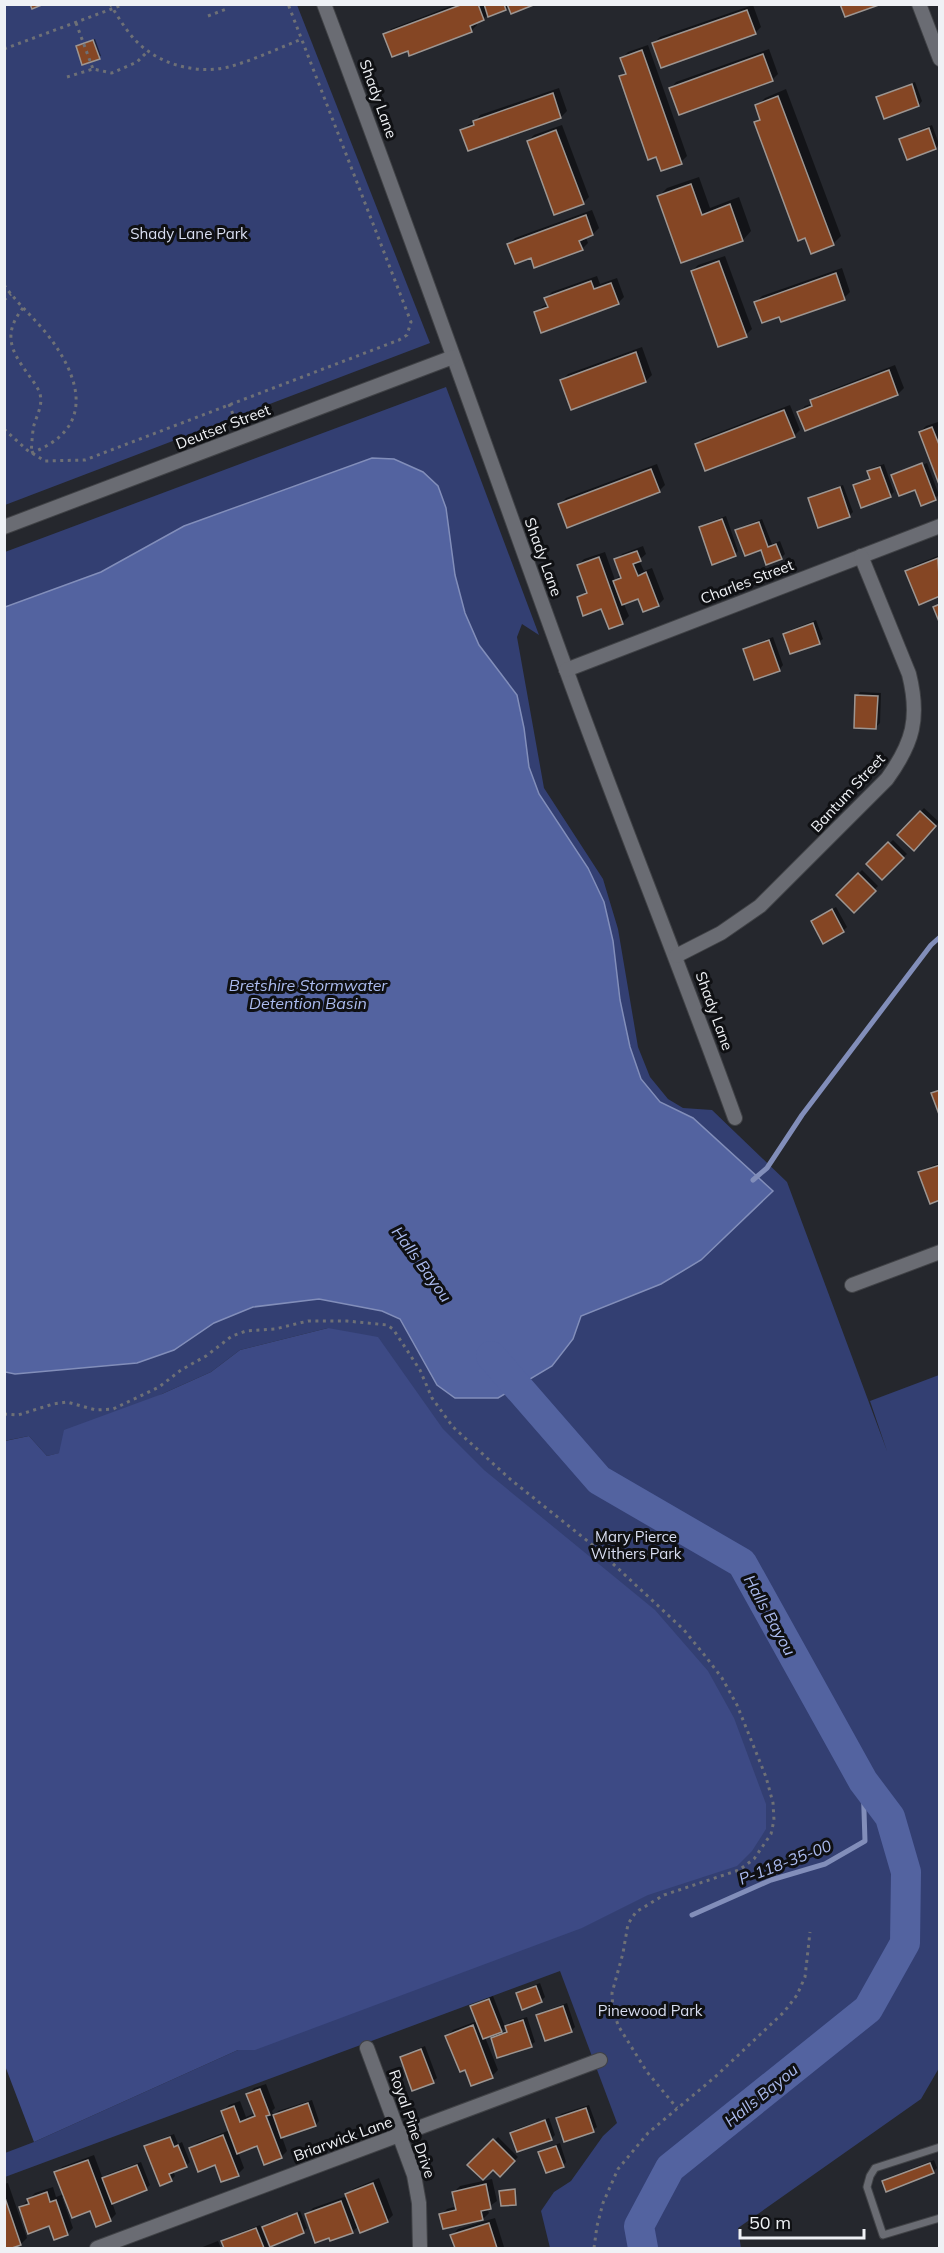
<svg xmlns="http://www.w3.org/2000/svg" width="944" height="2253" viewBox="0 0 944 2253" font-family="Mulish,sans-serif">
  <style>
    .green { fill: #333f72 }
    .forest { fill: #3d4a85 }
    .water { fill: #5363a0; stroke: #828eba; stroke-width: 1.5 }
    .shadow { fill: #0007 }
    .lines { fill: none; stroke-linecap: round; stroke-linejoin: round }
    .stream { stroke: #828eba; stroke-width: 5 }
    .river { stroke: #5363a0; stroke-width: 30 }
    .building { fill: #854624; stroke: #9d9692; stroke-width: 1.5 }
    .service-casing { stroke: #404246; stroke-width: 9 }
    .minor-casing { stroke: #404246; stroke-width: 16 }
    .path { stroke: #6e7076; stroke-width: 3; stroke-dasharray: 3 4.5; stroke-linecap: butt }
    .service { stroke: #6a6c73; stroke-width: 7 }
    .minor { stroke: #6a6c73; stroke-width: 14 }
    .labels { text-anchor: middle; stroke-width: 6; stroke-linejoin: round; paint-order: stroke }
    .street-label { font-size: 15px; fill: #eff1f5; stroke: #0f1013 }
    .park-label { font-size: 15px; fill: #d9def1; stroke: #0f1013 }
    .water-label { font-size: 16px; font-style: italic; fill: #acbcf0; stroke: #0f1013 }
  </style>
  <rect width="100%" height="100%" fill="#25272d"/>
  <!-- green -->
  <g class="green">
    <polygon points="5,5 297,5 430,343 5,505"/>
    <polygon points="446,387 539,635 522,624 517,637 544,788 603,879 618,929 638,1047 650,1077 668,1099 683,1108 712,1110 787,1182 887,1451 870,1401 939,1375 939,2068 921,2099 738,2228 741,2248 550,2248 541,2211 554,2192 571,2181 603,2136 617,2123 560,1971 5,2177 5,2153 34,2142 238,2050 255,2050 328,1328 240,1350 211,1372 162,1394 60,1453 47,1456 29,1436 4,1441 5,552"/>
  </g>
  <!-- forest -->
  <polygon class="forest" points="328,1328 378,1337 443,1429 484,1470 655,1610 708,1671 734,1718 766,1804 766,1829 752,1851 737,1866 648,1895 582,1928 255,2050 238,2050 34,2142 4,2063 5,1441 29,1436 47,1456 59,1453 64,1430 162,1394 211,1372 240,1350"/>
  <!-- water -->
  <polygon class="water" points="372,458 394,459 423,472 438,486 446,508 455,575 465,613 479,645 517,695 524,728 529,767 539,794 588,868 604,902 613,941 620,1000 630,1047 641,1079 660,1102 693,1118 773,1191 701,1260 661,1284 581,1316 573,1339 552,1366 498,1398 455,1398 437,1385 400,1319 382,1311 319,1299 253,1307 214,1323 174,1350 137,1363 15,1374 5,1372 5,607 101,572 184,526"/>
  <!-- shadow -->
  <g class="shadow">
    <polygon points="456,4 532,4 509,5 506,9 489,14 483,19 476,22 477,25 471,31 408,49 385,35 391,29"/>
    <polygon points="753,5 761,27 755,33 654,43 660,37"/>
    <polygon points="95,39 101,56 83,63 79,45"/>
    <polygon points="648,45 687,156 681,162 662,169 620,77 626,71 622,58 628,52"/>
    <polygon points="769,49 778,74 772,80 671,88 676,82"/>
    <polygon points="915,82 922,101 919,105 878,98 882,94"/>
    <polygon points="559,88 567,111 561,117 462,131 468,125 475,122 480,115"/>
    <polygon points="786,89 841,236 833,244 756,122 761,117 757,106 765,98"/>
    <polygon points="562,125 589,197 583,203 528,141 534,135"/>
    <polygon points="932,125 939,144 936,148 901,139 905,136"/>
    <polygon points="699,177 710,208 739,197 751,231 743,240 682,261 659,196 667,188"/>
    <polygon points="592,210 599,228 593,234 586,237 588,243 582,249 532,257 509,244 515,238"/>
    <polygon points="725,256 752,329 746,335 692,271 698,265"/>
    <polygon points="842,268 850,292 844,298 782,320 780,315 756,302 762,296"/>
    <polygon points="597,276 600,284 617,278 624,297 618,303 536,313 542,307 548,304 546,298 552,292"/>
    <polygon points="642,347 652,375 646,381 572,408 562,380 568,374"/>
    <polygon points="895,365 904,388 898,394 805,429 799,412 805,406 813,403 812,401 818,395"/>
    <polygon points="790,405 800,430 794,436 696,445 702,439"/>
    <polygon points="938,422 940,426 940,483 920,432 926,426"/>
    <polygon points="927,463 939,495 935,498 892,476"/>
    <polygon points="657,464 665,485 659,491 560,504 566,498"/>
    <polygon points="884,464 894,492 890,496 854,486 858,482 871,478 869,472 872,468"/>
    <polygon points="843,485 853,512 849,516 810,498 813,495"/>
    <polygon points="726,516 738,551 735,555 700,527 704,524"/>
    <polygon points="762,519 772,544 780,541 785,554 781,558 762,548 737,531 741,527"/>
    <polygon points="643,546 646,554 639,560 644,571 652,568 664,599 658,605 639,597 623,602 629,616 623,622 610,627 602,607 578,598 588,590 578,565 584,559 605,552 615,580 620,575 616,560 622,554"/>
    <polygon points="940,555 940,595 907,572 913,566"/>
    <polygon points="816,620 823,639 819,642 785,634 788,631"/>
    <polygon points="773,637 783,665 780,669 755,678 745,649 749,646"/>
    <polygon points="860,692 881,693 880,723 876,727 857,696"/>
    <polygon points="924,808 939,822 914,848 899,835"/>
    <polygon points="893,840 907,854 882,878 868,864"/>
    <polygon points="862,870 878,886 854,911 838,895"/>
    <polygon points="836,907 847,927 843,931 813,921"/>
    <polygon points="940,1163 940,1199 920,1173 924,1169"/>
    <polygon points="540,1983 545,1997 541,2001 518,1993 522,1990"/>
    <polygon points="493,1996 505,2027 499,2033 508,2030 507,2026 510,2022 527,2017 535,2042 531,2045 492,2038 499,2032 485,2037 498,2070 492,2076 466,2068 447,2036 453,2030 477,2021 472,2006 476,2003"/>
    <polygon points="567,2003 575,2027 571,2031 538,2016 542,2012"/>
    <polygon points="425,2046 437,2078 433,2081 401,2057 405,2054"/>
    <polygon points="266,2084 275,2108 272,2111 274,2116 278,2111 312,2100 319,2121 316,2125 282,2137 287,2151 281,2157 258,2144 238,2152 244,2168 238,2174 191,2149 197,2143 230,2130 223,2111 229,2105 240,2101 246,2117 255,2113 248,2094 254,2088"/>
    <polygon points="589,2105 597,2127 593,2130 557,2118 561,2114"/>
    <polygon points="549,2118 555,2135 551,2139 512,2133 516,2129"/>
    <polygon points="174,2134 178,2144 182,2142 190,2162 186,2166 173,2171 175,2176 171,2180 161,2184 146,2147 150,2143"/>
    <polygon points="498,2137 518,2157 500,2175 493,2168 470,2165"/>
    <polygon points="560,2143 566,2162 563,2166 540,2152 544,2149"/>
    <polygon points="94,2155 103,2179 108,2174 141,2162 150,2185 146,2189 112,2202 116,2214 110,2220 65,2196 62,2197 73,2228 67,2234 20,2208 35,2193 53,2187 56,2197 64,2194 56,2173 62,2167"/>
    <polygon points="934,2160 937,2168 933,2172 884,2181 887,2178"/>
    <polygon points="379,2178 393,2215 387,2221 359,2226 352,2232 307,2214 313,2208 347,2196 353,2189"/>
    <polygon points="492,2179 497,2201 487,2208 489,2213 483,2219 441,2215 447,2209 457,2206 454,2192 460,2186"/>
    <polygon points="8,2183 27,2238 21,2244 5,2248 4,2184"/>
    <polygon points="516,2189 516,2203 501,2192 502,2190"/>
    <polygon points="300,2211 307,2228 303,2232 264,2227 268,2223"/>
    <polygon points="495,2218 504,2247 502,2248 456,2248 452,2235 458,2229"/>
    <polygon points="260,2225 269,2248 225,2248 223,2242 226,2238"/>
    <polygon points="218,2241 221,2248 200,2248"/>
  </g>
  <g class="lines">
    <!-- stream -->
    <g class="stream">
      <polyline points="753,1180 767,1168 802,1115 931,945 940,937"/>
      <polyline points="692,1915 771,1880 825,1864 865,1841 863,1781"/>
    </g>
    <!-- river -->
    <polyline class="river" points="491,1356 599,1480 742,1563 863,1781 890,1817 906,1872 905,1943 868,2009 670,2168 639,2226 643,2248"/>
  </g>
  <!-- building -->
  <g class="building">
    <polygon points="30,4 44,4 32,9"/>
    <polygon points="463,4 478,4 484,20 470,26 472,32 409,56 408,51 392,57 383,34"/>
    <polygon points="484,4 504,4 506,10 488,17"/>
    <polygon points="507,4 536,4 511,14"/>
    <polygon points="840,4 878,4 879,5 845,17"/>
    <polygon points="747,10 756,34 661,68 652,43"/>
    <polygon points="93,40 100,59 82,65 76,46"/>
    <polygon points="642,50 682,164 661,171 656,157 648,160 619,76 626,74 620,58"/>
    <polygon points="763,54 773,81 679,115 669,88"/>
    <polygon points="912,84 919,106 884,119 876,97"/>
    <polygon points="553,93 561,118 468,151 460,130 474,125 473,121"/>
    <polygon points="778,96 834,245 811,254 805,238 798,241 754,122 760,120 755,105"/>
    <polygon points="929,128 936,149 907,160 899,139"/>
    <polygon points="556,130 584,204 554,215 527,141"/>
    <polygon points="691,184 702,215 730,204 743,241 681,263 657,196"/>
    <polygon points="586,215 593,235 579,241 583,250 534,268 531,258 515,264 507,244"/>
    <polygon points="719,261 747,337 718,347 691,271"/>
    <polygon points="836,273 845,300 781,322 779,317 762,323 754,302"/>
    <polygon points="591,281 594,289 611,283 619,304 541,333 534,312 548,307 544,298"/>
    <polygon points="636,352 646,382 571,410 560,380"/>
    <polygon points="889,370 898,395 805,431 797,412 812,406 810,400"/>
    <polygon points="784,410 795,437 705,471 695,444"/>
    <polygon points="932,427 940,447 940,487 919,432"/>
    <polygon points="922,463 936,500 921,506 915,490 899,496 891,475"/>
    <polygon points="880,467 891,497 861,508 853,485 870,479 867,471"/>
    <polygon points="651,469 660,492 567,528 558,504"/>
    <polygon points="840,487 850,517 818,528 808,498"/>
    <polygon points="722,519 736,556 712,565 699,527"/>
    <polygon points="759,522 768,547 776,544 782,559 766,565 761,550 745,556 735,530"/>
    <polygon points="637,551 641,561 633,564 638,576 646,572 659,606 643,612 638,599 622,605 613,581 621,578 614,559"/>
    <polygon points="599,557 623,624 609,629 601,609 583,616 577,597 587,593 577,565"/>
    <polygon points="938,558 940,596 919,605 905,571"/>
    <polygon points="940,604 940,624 933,607"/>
    <polygon points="813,623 820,644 790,654 783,634"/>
    <polygon points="769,640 780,671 754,680 743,649"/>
    <polygon points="855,695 878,696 876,729 854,728"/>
    <polygon points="920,811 936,826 914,851 897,835"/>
    <polygon points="888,842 904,858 882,880 866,864"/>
    <polygon points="858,873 876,891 854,913 836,895"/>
    <polygon points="832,909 844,932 823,944 811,921"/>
    <polygon points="940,1090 940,1117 931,1093"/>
    <polygon points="940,1165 940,1200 930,1204 918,1172"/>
    <polygon points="536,1986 542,2002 522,2010 516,1993"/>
    <polygon points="489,1999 502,2032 483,2039 470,2006"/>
    <polygon points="563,2006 572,2032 545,2041 536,2015"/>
    <polygon points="523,2020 532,2047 497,2058 491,2038 507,2032 505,2026"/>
    <polygon points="473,2025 493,2078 471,2086 465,2070 460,2072 445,2036"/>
    <polygon points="421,2049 434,2083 412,2091 400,2057"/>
    <polygon points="260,2089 270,2115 266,2116 282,2158 264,2165 257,2146 237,2154 221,2111 234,2106 240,2122 255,2116 246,2094"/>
    <polygon points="308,2103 316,2126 281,2138 273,2115"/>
    <polygon points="586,2108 594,2132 564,2142 556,2118"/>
    <polygon points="545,2120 552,2140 517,2152 510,2133"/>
    <polygon points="223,2135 239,2176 221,2182 215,2165 198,2172 189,2148"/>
    <polygon points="170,2137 174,2147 178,2145 187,2167 169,2174 172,2181 160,2186 144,2146"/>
    <polygon points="493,2139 515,2161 500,2177 493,2170 483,2180 467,2165"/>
    <polygon points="556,2146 564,2167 546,2173 538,2152"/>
    <polygon points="88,2160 111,2221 96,2227 90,2211 72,2218 54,2172"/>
    <polygon points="930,2163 934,2173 886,2192 882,2181"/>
    <polygon points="137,2165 147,2190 112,2204 102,2178"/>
    <polygon points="373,2183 388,2222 360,2233 345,2194"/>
    <polygon points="486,2184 491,2209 481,2211 483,2220 443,2229 439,2214 456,2210 452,2192"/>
    <polygon points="515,2189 516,2205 501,2206 499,2191"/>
    <polygon points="47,2192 50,2202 56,2200 68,2235 54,2240 49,2226 28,2234 19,2207 29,2204 27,2199"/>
    <polygon points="4,2195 21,2245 12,2248 4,2248"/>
    <polygon points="341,2201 353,2233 330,2241 329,2238 315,2243 305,2214"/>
    <polygon points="297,2213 304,2233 270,2247 262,2227"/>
    <polygon points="489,2223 497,2248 455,2248 450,2235"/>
    <polygon points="256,2228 264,2248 224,2248 221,2241"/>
  </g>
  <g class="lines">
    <!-- service casing -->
    <g class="service-casing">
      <polyline id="service" points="940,2147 875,2168 870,2176 867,2187 883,2235 940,2218"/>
    </g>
    <!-- minor casing -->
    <g class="minor-casing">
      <g id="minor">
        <path d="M324,4C408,226 486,449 567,672C621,821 681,968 735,1118"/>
        <polyline points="919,4 940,59"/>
        <polyline points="4,527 453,357"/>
        <polyline points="566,670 940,526"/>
        <path d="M676,956L721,933L760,906L887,779C913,743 920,718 909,674L861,556"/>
        <polyline points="852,1285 940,1252"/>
        <polyline points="367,2048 414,2175 419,2203 420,2248"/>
        <polyline points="97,2248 600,2060"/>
      </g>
    </g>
    <!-- path -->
    <g class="path">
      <path d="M110,4C120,20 132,41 148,51C171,68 205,74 232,66C256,59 279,48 302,39"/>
      <polyline points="208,16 229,8"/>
      <polyline points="76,23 93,69"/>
      <polyline points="4,49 125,4"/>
      <polyline points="67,77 93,69 112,73 137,62 147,52"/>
      <path d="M4,285C17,303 33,317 47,334C82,379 95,429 31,453C32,444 32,434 34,425C37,415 43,405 40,394C38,387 32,380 28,374C10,350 3,333 23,308"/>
      <polyline points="4,300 11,294"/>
      <polyline points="229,404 237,425"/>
      <polyline points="4,429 27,450 45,461 85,460 399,340 407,335 411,322 288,4"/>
      <polyline points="4,1414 18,1415 53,1404 67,1402 96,1410 113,1409 159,1387 181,1370 206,1356 232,1336 246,1331 275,1329 308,1321 347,1321 387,1325 393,1329 420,1370 432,1398 453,1427 510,1479 595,1547 684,1630 706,1657 722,1678 737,1705 766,1777 773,1803 774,1820 771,1834 754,1859 739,1870 664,1895 636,1912 628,1924 623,1953 612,1993 613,2012 619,2027 647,2072 677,2108"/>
      <polyline points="594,2248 597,2226 603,2203 618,2169 648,2133 715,2077 784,2012 797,1995 805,1977 810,1932"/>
    </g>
    <!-- service -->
    <use href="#service" class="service"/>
    <!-- minor -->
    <use href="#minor" class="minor"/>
  </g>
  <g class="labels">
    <!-- street labels -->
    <g class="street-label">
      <text transform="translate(378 99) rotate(70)" y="5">Shady Lane</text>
      <text transform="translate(223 427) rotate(-21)" y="5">Deutser Street</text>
      <text transform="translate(543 557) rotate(70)" y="5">Shady Lane</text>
      <text transform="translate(747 582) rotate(-21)" y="5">Charles Street</text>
      <text transform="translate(848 793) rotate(-47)" y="5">Bantum Street</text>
      <text transform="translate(714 1011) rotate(70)" y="5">Shady Lane</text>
      <text transform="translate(412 2124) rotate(71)" y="5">Royal Pine Drive</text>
      <text transform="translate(343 2139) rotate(-20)" y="5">Briarwick Lane</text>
    </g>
    <!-- park labels -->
    <g class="park-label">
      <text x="189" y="239">Shady Lane Park</text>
      <text x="636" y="1542">Mary Pierce<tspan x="636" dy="17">Withers Park</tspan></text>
      <text x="650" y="2016">Pinewood Park</text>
    </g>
    <!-- water labels -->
    <g class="water-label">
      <text x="308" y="991">Bretshire Stormwater<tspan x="308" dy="18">Detention Basin</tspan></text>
      <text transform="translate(422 1264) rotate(54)" y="6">Halls Bayou</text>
      <text transform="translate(770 1615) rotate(61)" y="6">Halls Bayou</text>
      <text transform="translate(785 1862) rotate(-21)" y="6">P-118-35-00</text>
      <text transform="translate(761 2095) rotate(-39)" y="6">Halls Bayou</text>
    </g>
  </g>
  <!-- border -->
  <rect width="944" height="2253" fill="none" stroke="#eff1f5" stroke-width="12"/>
  <!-- scale -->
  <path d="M740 2229v9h124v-9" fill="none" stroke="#eff1f5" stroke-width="3"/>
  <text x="749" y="2229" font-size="18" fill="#eff1f5" stroke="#0f1013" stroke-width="4.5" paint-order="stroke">50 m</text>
</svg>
